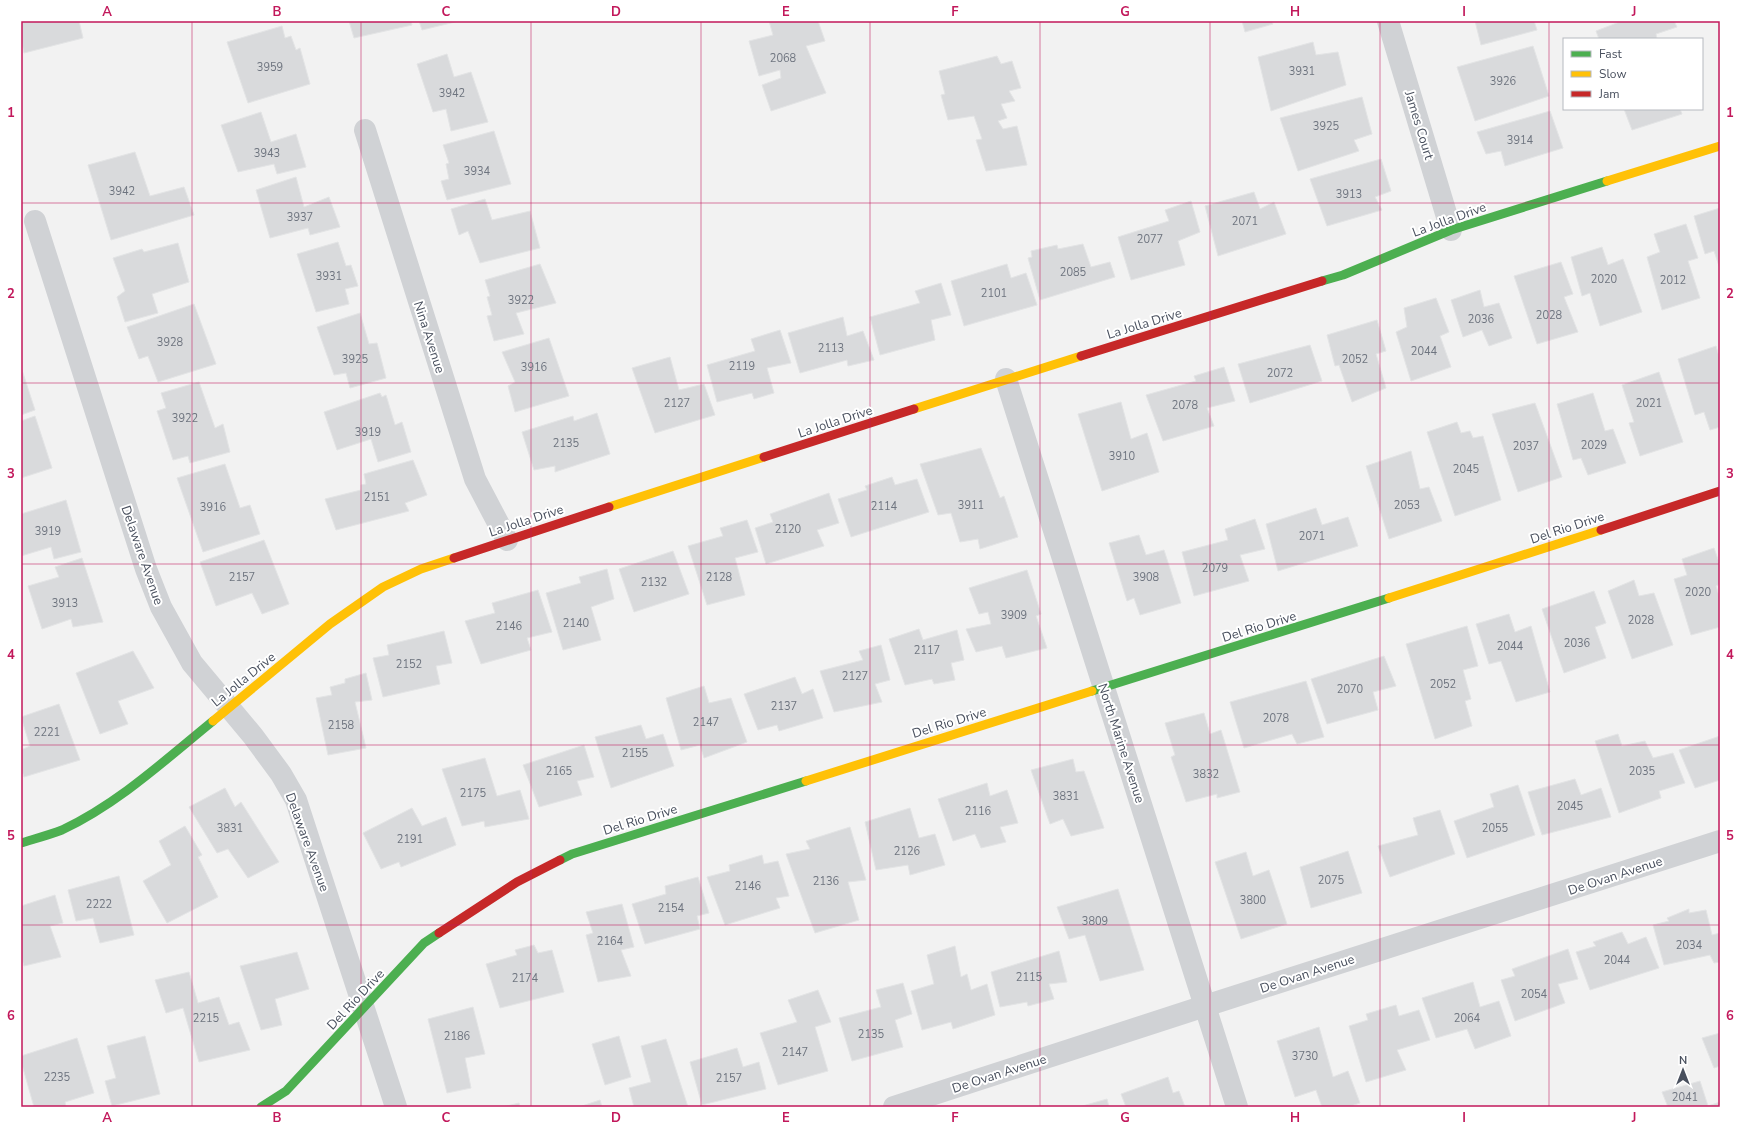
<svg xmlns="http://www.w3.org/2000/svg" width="1741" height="1128" viewBox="0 0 1741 1128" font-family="'Nunito Sans',sans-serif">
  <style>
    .building { fill: #d9dadc; stroke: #e3e4e5 }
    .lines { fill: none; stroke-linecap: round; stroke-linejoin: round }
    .street { stroke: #d0d2d5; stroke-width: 22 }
    .fast { stroke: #4caf50; stroke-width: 9 }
    .slow { stroke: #ffc107; stroke-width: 9 }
    .jam { stroke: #c62828; stroke-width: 9 }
    .grid { fill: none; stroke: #c2185b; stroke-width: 1; stroke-opacity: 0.55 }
    .labels { text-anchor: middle; stroke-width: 4; stroke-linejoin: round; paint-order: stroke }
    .number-label { font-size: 11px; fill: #6e747f }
    .street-label { font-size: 13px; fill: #49505e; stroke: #fff }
    .neatline { fill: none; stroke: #c2185b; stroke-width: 1.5 }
    .grid-label { font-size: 13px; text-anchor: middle; font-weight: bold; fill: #c2185b }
  </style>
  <rect width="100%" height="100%" fill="#f2f2f2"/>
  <!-- building -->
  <g class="building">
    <polygon points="21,21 79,21 83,38 24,53 21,38"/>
    <polygon points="349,21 411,21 412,25 354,38"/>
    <polygon points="419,21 459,21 422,30"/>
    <polygon points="769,21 818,21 825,41 806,46 826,93 771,111 762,85 781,78 780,70 759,76 749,41 773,35"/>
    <polygon points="1242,21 1271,21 1273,24 1245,32"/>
    <polygon points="1475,21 1534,21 1537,30 1481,45"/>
    <polygon points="1622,21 1674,21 1677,27 1656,34 1657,39 1599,39 1596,31"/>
    <polygon points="282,26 285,38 291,36 296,50 300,48 310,84 248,103 227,42"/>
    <polygon points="1313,42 1316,55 1338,52 1346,85 1271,111 1258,57"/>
    <polygon points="1533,46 1549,96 1475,121 1457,67"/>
    <polygon points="447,54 454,77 471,72 488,122 451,131 446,109 433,112 417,64"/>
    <polygon points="997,56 1001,64 1012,61 1021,88 1009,91 1015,101 1001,104 1007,118 998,121 1003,129 1017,126 1027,165 986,171 976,140 982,139 974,116 948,120 941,95 945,94 939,71"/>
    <polygon points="1362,97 1372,134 1354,140 1359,151 1298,171 1280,118"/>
    <polygon points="1624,109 1680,109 1682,114 1632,130"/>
    <polygon points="1550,111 1563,148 1505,166 1501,151 1486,154 1477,132"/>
    <polygon points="261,112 271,142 296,134 306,167 277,174 274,164 238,172 221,125"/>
    <polygon points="494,131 511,184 447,200 441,181 449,179 446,164 449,163 443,145"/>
    <polygon points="135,152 150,196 184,187 194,215 111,240 88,165"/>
    <polygon points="1381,159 1391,191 1375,197 1382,210 1327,226 1310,179"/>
    <polygon points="296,177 304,207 329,197 340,227 310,235 308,228 270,238 256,190"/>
    <polygon points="1254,192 1260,209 1274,202 1286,234 1218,256 1205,206"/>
    <polygon points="485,199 492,220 530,211 540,248 480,263 468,231 459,235 451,209"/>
    <polygon points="1191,201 1200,232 1178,241 1185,265 1131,280 1118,237 1169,221 1165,210"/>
    <polygon points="1720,208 1720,269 1714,251 1705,254 1694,216"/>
    <polygon points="1686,224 1698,258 1688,261 1700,298 1662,310 1647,257 1660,252 1654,234"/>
    <polygon points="338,242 346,266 351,265 358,286 345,289 349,304 316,312 297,254"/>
    <polygon points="178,243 189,282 152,294 158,313 125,322 117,297 125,291 113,258 142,249 144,252"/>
    <polygon points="1083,244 1091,267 1110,262 1115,277 1040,300 1028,258 1032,257 1031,251 1057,245 1058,249"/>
    <polygon points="1602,247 1608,265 1623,259 1642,312 1600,326 1590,293 1582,296 1571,257"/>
    <polygon points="1561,262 1573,294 1564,297 1578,332 1537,344 1514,276"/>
    <polygon points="540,264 556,303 516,313 524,334 494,341 487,316 492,315 487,297 490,296 485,280"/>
    <polygon points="1007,264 1011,278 1026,273 1037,305 964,326 951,281"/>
    <polygon points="941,283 951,315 931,320 935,340 880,355 870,317 920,303 915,291"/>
    <polygon points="1480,290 1484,307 1499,303 1512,338 1489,346 1482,330 1463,337 1451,300"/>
    <polygon points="1436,298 1449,332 1440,336 1451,367 1411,381 1396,332 1407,327 1404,308"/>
    <polygon points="194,304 216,364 158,382 148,356 139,359 127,327"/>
    <polygon points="360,313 369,344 377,343 386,378 350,388 346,373 334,375 317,327"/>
    <polygon points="843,317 847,336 863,331 874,360 848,366 847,360 800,373 788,333"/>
    <polygon points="1377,320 1386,351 1376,354 1386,388 1352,402 1339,365 1335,366 1327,335"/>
    <polygon points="780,330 791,363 767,368 774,393 754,399 752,393 717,402 707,365 755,351 751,339"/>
    <polygon points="549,338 569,396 515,412 508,386 515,382 502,352"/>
    <polygon points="1310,345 1322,381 1250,403 1238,364"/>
    <polygon points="1716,346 1720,360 1720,427 1710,430 1704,412 1695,415 1678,359"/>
    <polygon points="670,357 679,390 704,384 715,415 655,433 632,368"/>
    <polygon points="21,367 35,410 21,415"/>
    <polygon points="1224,367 1235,401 1207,408 1214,426 1163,441 1146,395 1196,381 1194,376"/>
    <polygon points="1659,372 1683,442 1640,456 1629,423 1634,422 1622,385"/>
    <polygon points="199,382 215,428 223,424 230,452 190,463 188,456 173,460 157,411 166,408 161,393"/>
    <polygon points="380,393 382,397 386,395 395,425 402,422 411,452 378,462 371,439 337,450 324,412"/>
    <polygon points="1593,393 1605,431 1613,429 1626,463 1588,475 1581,458 1573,460 1557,404"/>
    <polygon points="1121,402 1131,439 1147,433 1159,472 1102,491 1078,414"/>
    <polygon points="1535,403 1562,477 1518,492 1492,414"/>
    <polygon points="597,413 610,454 555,472 555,466 534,470 522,432 573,416 574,421"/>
    <polygon points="35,416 52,468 21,478 21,421"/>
    <polygon points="1457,422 1461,433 1470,431 1473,438 1483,436 1501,500 1455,516 1427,432"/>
    <polygon points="981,448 1000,498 1004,496 1018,537 980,549 978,539 960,542 951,513 938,515 920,464"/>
    <polygon points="1411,451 1420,489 1429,487 1442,521 1389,539 1366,466"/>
    <polygon points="413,460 427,495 405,503 409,511 336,530 325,499 361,490 361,485 366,484 364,474"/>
    <polygon points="225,464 240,508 250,505 260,534 203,552 177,478"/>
    <polygon points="892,477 895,485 917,479 929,512 851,537 838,499 867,490 865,486"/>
    <polygon points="829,493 839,523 817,530 824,546 766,564 755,528 773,522 770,514"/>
    <polygon points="66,500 81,552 54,559 51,547 21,556 21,514"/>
    <polygon points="1316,508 1322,525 1348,517 1358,546 1278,571 1266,524"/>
    <polygon points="1255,519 1265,549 1240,555 1249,581 1194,596 1182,552 1228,540 1225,529"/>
    <polygon points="747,520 758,552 735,558 745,595 707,605 688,546 723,536 720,528"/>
    <polygon points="1139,535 1146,555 1164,550 1181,603 1140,615 1134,598 1127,601 1109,543"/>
    <polygon points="264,540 289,604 262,614 252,593 216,606 200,562"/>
    <polygon points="1714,548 1720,565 1720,584 1716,586 1720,599 1720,627 1691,635 1674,579 1687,575 1682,559"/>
    <polygon points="673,551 689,594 634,612 619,569"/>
    <polygon points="82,558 103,622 73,627 71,619 42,629 28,586 59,577 55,567"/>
    <polygon points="607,569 614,599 591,607 601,640 563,650 546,593 581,583 579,577"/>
    <polygon points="1027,570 1041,614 1036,616 1047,648 1006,658 1002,646 976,652 966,629 991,624 988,612 979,614 969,588"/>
    <polygon points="1634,580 1639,596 1654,593 1673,645 1632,659 1608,591"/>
    <polygon points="538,590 552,632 527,638 531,650 481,664 465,621 495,613 492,603"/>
    <polygon points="1594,591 1606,623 1595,627 1606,658 1564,673 1542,609"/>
    <polygon points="1509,614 1515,632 1531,626 1550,692 1516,702 1501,661 1489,664 1476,624"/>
    <polygon points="1467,626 1478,666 1463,670 1471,699 1465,701 1472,726 1435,739 1406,644"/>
    <polygon points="919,629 923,640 957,630 964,660 951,663 955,680 934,684 932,679 905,685 889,639"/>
    <polygon points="444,631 452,663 436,666 440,684 383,697 373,658 389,655 387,645"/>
    <polygon points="881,645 890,680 875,684 882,702 834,712 820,671 863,660 859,651"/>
    <polygon points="133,651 154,688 118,701 128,724 100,734 76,673"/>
    <polygon points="1384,656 1396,686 1373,692 1378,710 1327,724 1311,679"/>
    <polygon points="366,673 372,700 355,702 366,748 328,755 316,698 332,695 330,687 345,683 345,679"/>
    <polygon points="795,677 802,694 813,689 823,718 779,731 777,725 758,730 744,694"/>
    <polygon points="1306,681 1324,737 1297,744 1292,734 1244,748 1230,702"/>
    <polygon points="704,686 709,703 731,698 747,742 704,758 700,745 681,750 666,698"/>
    <polygon points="59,704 80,760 24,777 21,768 21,750 30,746 21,717"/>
    <polygon points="1204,713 1210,734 1221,730 1240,792 1217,798 1217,794 1186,802 1171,757 1175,755 1165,723"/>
    <polygon points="641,725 646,739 663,734 674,766 611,788 595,737"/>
    <polygon points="1618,734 1622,746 1645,741 1653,758 1673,753 1685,783 1659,791 1661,798 1619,813 1595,741"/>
    <polygon points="1720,736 1720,780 1695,788 1679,750"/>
    <polygon points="584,745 594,777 577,781 582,795 539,807 523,765"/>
    <polygon points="485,758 497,796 520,790 529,819 485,827 484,821 462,826 442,769"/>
    <polygon points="1073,759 1076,772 1084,771 1104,828 1071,836 1063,819 1050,824 1031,770"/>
    <polygon points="1575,779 1581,795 1601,788 1611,817 1542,835 1528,792"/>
    <polygon points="987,783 990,796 1007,790 1018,823 1000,827 1006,842 981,848 975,834 953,841 938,799"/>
    <polygon points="1518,785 1535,835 1467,858 1454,821 1494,807 1490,794"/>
    <polygon points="225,788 235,807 241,802 279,862 248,878 228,849 217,853 189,807"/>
    <polygon points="412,808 422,826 446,817 456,845 401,867 399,862 381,869 363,833"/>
    <polygon points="910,808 919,838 935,834 945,865 910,875 908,865 876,870 865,822"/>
    <polygon points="1440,810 1455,854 1390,877 1378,846 1418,835 1413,818"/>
    <polygon points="185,826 202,855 198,857 218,897 167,923 143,881 171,865 159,841"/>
    <polygon points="850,827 866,880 848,882 859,920 815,933 786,854 810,849 806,841"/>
    <polygon points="1348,851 1362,893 1311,908 1300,867"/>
    <polygon points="1246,852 1253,876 1269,870 1287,924 1241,939 1215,862"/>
    <polygon points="762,855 764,864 778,861 789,896 776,898 780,908 725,925 707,877 730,871 729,865"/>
    <polygon points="119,876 134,935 100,943 93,918 76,921 68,890"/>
    <polygon points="698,877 709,913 697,916 700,929 645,944 632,904 666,894 665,886"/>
    <polygon points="1118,889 1144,970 1100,981 1085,935 1069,939 1057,907"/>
    <polygon points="55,895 63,923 50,926 61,957 24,966 21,956 21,906"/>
    <polygon points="622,904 634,947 621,950 631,976 598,982 586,935 593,933 586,912"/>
    <polygon points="1689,909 1689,913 1706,910 1712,935 1720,933 1720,962 1714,963 1710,955 1664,965 1653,925 1669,921 1667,918"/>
    <polygon points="1622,932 1628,944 1646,937 1659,968 1590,990 1576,952 1596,946 1593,942"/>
    <polygon points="534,945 538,953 552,950 564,992 500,1008 486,964 517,955 515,950"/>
    <polygon points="955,946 961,977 967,974 971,990 987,984 995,1015 953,1029 951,1022 922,1030 911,991 934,984 927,955"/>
    <polygon points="1568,949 1578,979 1558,984 1565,1003 1515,1021 1501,980 1515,976 1512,969"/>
    <polygon points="1059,951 1067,982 1049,984 1054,999 1028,1006 1027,1002 1000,1007 991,972"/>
    <polygon points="297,952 309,989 275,999 282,1025 261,1030 240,966"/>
    <polygon points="189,972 198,1003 219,997 229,1025 239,1022 250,1050 199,1062 183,1008 166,1013 155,980"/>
    <polygon points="1473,982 1480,1007 1499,1001 1511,1036 1475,1049 1467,1029 1436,1038 1422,998"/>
    <polygon points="903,983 912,1014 895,1020 903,1047 852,1061 839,1018 881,1007 876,990"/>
    <polygon points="818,990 831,1022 815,1027 828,1071 778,1085 760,1033 797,1022 788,1000"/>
    <polygon points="1396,1005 1399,1016 1419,1010 1430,1040 1397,1050 1406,1070 1366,1082 1349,1026 1368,1020 1366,1014"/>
    <polygon points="473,1007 485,1054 465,1058 471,1088 447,1093 428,1019"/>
    <polygon points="1319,1027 1333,1077 1348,1071 1360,1103 1348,1107 1322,1107 1316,1090 1295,1097 1277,1041"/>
    <polygon points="1720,1033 1720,1066 1714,1068 1702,1038"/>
    <polygon points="145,1036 160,1094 112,1106 105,1081 116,1078 107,1046"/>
    <polygon points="619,1036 631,1077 605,1085 592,1044"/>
    <polygon points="77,1038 94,1093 65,1102 66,1107 34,1107 21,1061 21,1056"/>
    <polygon points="666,1039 688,1107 634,1107 629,1088 651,1082 641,1046"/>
    <polygon points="737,1048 743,1067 759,1062 766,1089 702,1105 690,1062"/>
    <polygon points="1168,1077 1173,1093 1179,1091 1185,1107 1126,1107 1121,1094"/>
    <polygon points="1700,1081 1708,1106 1720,1102 1720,1107 1668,1107 1662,1092"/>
    <polygon points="1107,1099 1109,1107 1079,1107"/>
    <polygon points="600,1100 602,1107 579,1107"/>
    <polygon points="519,1103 520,1107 503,1107"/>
  </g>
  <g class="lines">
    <!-- street -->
    <g class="street">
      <polyline points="1388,21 1451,230"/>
      <polyline points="365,130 475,479 507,540"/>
      <polyline points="35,221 146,569 161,607 192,663 253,736 281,774 296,800 396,1107"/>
      <polyline points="1006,379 1237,1107"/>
      <polyline points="894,1107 1205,1006 1720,841"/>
    </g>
    <!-- fast -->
    <g class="fast">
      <polyline points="1322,281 1343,275 1451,230 1607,181"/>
      <polyline points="1092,691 1389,598"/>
      <path d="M21,843C34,839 49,835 62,830C119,803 165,760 213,721"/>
      <polyline points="560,860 572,854 806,781"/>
      <polyline points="261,1107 286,1091 424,943 439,933"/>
    </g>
    <!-- slow -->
    <g class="slow">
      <polyline points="1607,181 1720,146"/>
      <polyline points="914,409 1081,356"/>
      <polyline points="609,507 764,457"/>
      <polyline points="1389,598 1601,530"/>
      <polyline points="213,721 330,624 383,587 421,569 454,558"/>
      <polyline points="806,781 1092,691"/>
    </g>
    <!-- jam -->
    <g class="jam">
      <polyline points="1081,356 1322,281"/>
      <polyline points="764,457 914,409"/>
      <polyline points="1601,530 1720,491"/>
      <polyline points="454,558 609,507"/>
      <polyline points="439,933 517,882 560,860"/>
    </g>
  </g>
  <!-- grid -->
  <path class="grid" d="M192,21V1107M361,21V1107M531,21V1107M701,21V1107M870,21V1107M1040,21V1107M1210,21V1107M1380,21V1107M1549,21V1107M21,203H1720M21,383H1720M21,564H1720M21,745H1720M21,925H1720"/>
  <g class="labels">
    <!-- number labels -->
    <g class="number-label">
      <text x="783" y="62">2068</text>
      <text x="270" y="71">3959</text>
      <text x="1302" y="75">3931</text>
      <text x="1503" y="85">3926</text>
      <text x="452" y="97">3942</text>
      <text x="1326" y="130">3925</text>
      <text x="1520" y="144">3914</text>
      <text x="267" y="157">3943</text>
      <text x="477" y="175">3934</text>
      <text x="122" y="195">3942</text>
      <text x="1349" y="198">3913</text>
      <text x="300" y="221">3937</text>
      <text x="1245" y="225">2071</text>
      <text x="1150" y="243">2077</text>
      <text x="1073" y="276">2085</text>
      <text x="329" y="280">3931</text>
      <text x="1604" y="283">2020</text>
      <text x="1673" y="284">2012</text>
      <text x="994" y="297">2101</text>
      <text x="521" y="304">3922</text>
      <text x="1549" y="319">2028</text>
      <text x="1481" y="323">2036</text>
      <text x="170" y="346">3928</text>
      <text x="831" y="352">2113</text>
      <text x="1424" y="355">2044</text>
      <text x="355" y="363">3925</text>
      <text x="1355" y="363">2052</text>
      <text x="742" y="370">2119</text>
      <text x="534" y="371">3916</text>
      <text x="1280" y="377">2072</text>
      <text x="677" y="407">2127</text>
      <text x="1649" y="407">2021</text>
      <text x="1185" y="409">2078</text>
      <text x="185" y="422">3922</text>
      <text x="368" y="436">3919</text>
      <text x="566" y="447">2135</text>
      <text x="1594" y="449">2029</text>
      <text x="1526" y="450">2037</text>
      <text x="1122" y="460">3910</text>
      <text x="1466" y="473">2045</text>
      <text x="377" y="501">2151</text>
      <text x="971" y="509">3911</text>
      <text x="1407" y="509">2053</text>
      <text x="884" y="510">2114</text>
      <text x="213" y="511">3916</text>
      <text x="788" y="533">2120</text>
      <text x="48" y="535">3919</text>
      <text x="1312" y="540">2071</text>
      <text x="1215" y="572">2079</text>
      <text x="242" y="581">2157</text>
      <text x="719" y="581">2128</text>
      <text x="1146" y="581">3908</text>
      <text x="654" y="586">2132</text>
      <text x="1698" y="596">2020</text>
      <text x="65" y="607">3913</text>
      <text x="1014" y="619">3909</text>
      <text x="1641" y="624">2028</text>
      <text x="576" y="627">2140</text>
      <text x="509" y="630">2146</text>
      <text x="1577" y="647">2036</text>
      <text x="1510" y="650">2044</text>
      <text x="927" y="654">2117</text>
      <text x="409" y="668">2152</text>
      <text x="855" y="680">2127</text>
      <text x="1443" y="688">2052</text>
      <text x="1350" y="693">2070</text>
      <text x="784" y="710">2137</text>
      <text x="1276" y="722">2078</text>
      <text x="706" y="726">2147</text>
      <text x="341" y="729">2158</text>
      <text x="47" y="736">2221</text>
      <text x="635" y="757">2155</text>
      <text x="559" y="775">2165</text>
      <text x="1642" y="775">2035</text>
      <text x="1206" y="778">3832</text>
      <text x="473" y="797">2175</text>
      <text x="1066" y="800">3831</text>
      <text x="1570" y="810">2045</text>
      <text x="978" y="815">2116</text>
      <text x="230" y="832">3831</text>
      <text x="1495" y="832">2055</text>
      <text x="410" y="843">2191</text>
      <text x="907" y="855">2126</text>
      <text x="1331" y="884">2075</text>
      <text x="826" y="885">2136</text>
      <text x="748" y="890">2146</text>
      <text x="1253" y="904">3800</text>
      <text x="99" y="908">2222</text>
      <text x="671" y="912">2154</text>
      <text x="1095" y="925">3809</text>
      <text x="610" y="945">2164</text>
      <text x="1689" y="949">2034</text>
      <text x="1617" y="964">2044</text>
      <text x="1029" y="981">2115</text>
      <text x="525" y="982">2174</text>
      <text x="1534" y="998">2054</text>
      <text x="206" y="1022">2215</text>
      <text x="1467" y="1022">2064</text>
      <text x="871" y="1038">2135</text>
      <text x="457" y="1040">2186</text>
      <text x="795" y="1056">2147</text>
      <text x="1305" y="1060">3730</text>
      <text x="57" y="1081">2235</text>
      <text x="729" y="1082">2157</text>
      <text x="1685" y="1101">2041</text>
    </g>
    <!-- street labels -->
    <g class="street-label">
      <text transform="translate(1420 125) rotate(73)" y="5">James Court</text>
      <text transform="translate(1449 219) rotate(-20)" y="5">La Jolla Drive</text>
      <text transform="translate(1144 323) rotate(-17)" y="5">La Jolla Drive</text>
      <text transform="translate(430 337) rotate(72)" y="5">Nina Avenue</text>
      <text transform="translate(835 421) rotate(-18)" y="5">La Jolla Drive</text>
      <text transform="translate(526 520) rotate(-18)" y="5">La Jolla Drive</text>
      <text transform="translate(1567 527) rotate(-18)" y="5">Del Rio Drive</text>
      <text transform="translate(143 555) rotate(71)" y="5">Delaware Avenue</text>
      <text transform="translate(1259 626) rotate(-17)" y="5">Del Rio Drive</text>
      <text transform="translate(243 679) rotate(-39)" y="5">La Jolla Drive</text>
      <text transform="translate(949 722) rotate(-17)" y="5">Del Rio Drive</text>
      <text transform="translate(1122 743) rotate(72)" y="5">North Marine Avenue</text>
      <text transform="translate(640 819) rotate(-17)" y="5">Del Rio Drive</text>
      <text transform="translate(308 842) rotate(70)" y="5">Delaware Avenue</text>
      <text transform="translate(1615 875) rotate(-18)" y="5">De Ovan Avenue</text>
      <text transform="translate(1307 973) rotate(-18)" y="5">De Ovan Avenue</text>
      <text transform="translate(355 999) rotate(-47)" y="5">Del Rio Drive</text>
      <text transform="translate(999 1073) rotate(-18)" y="5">De Ovan Avenue</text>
    </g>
  </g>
  <!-- border -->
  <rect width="1741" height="1128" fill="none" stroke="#ffffff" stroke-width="44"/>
  <!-- legend -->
  <rect x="1563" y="38" width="140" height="72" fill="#ffffff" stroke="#b6b9bf"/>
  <rect x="1571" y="51" width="20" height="6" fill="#4caf50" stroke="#b6b9bf"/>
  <text x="1599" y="58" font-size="12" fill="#49505e">Fast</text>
  <rect x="1571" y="71" width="20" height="6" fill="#ffc107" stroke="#b6b9bf"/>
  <text x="1599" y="78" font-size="12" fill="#49505e">Slow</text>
  <rect x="1571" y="91" width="20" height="6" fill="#c62828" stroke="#b6b9bf"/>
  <text x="1599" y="98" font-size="12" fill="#49505e">Jam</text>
  <!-- north arrow -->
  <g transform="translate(1683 1070)" stroke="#ffffff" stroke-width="3" paint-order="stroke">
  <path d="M0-3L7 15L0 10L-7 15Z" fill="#49505e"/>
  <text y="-6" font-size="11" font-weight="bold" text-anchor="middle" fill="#49505e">N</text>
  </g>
  <rect x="22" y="22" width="1697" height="1084" class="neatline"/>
  <g class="grid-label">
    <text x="107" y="16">A</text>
    <text x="277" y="16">B</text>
    <text x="446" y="16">C</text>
    <text x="616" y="16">D</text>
    <text x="786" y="16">E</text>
    <text x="955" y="16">F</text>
    <text x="1125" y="16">G</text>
    <text x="1295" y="16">H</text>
    <text x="1464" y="16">I</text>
    <text x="1634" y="16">J</text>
    <text x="11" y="117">1</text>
    <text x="1730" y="117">1</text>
    <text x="11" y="298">2</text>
    <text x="1730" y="298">2</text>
    <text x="11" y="478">3</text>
    <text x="1730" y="478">3</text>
    <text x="11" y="659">4</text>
    <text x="1730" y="659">4</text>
    <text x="11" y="840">5</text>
    <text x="1730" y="840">5</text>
    <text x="11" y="1020">6</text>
    <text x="1730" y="1020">6</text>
    <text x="107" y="1122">A</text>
    <text x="277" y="1122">B</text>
    <text x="446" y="1122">C</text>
    <text x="616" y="1122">D</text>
    <text x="786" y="1122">E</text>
    <text x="955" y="1122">F</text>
    <text x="1125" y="1122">G</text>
    <text x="1295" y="1122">H</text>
    <text x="1464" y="1122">I</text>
    <text x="1634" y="1122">J</text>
  </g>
</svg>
